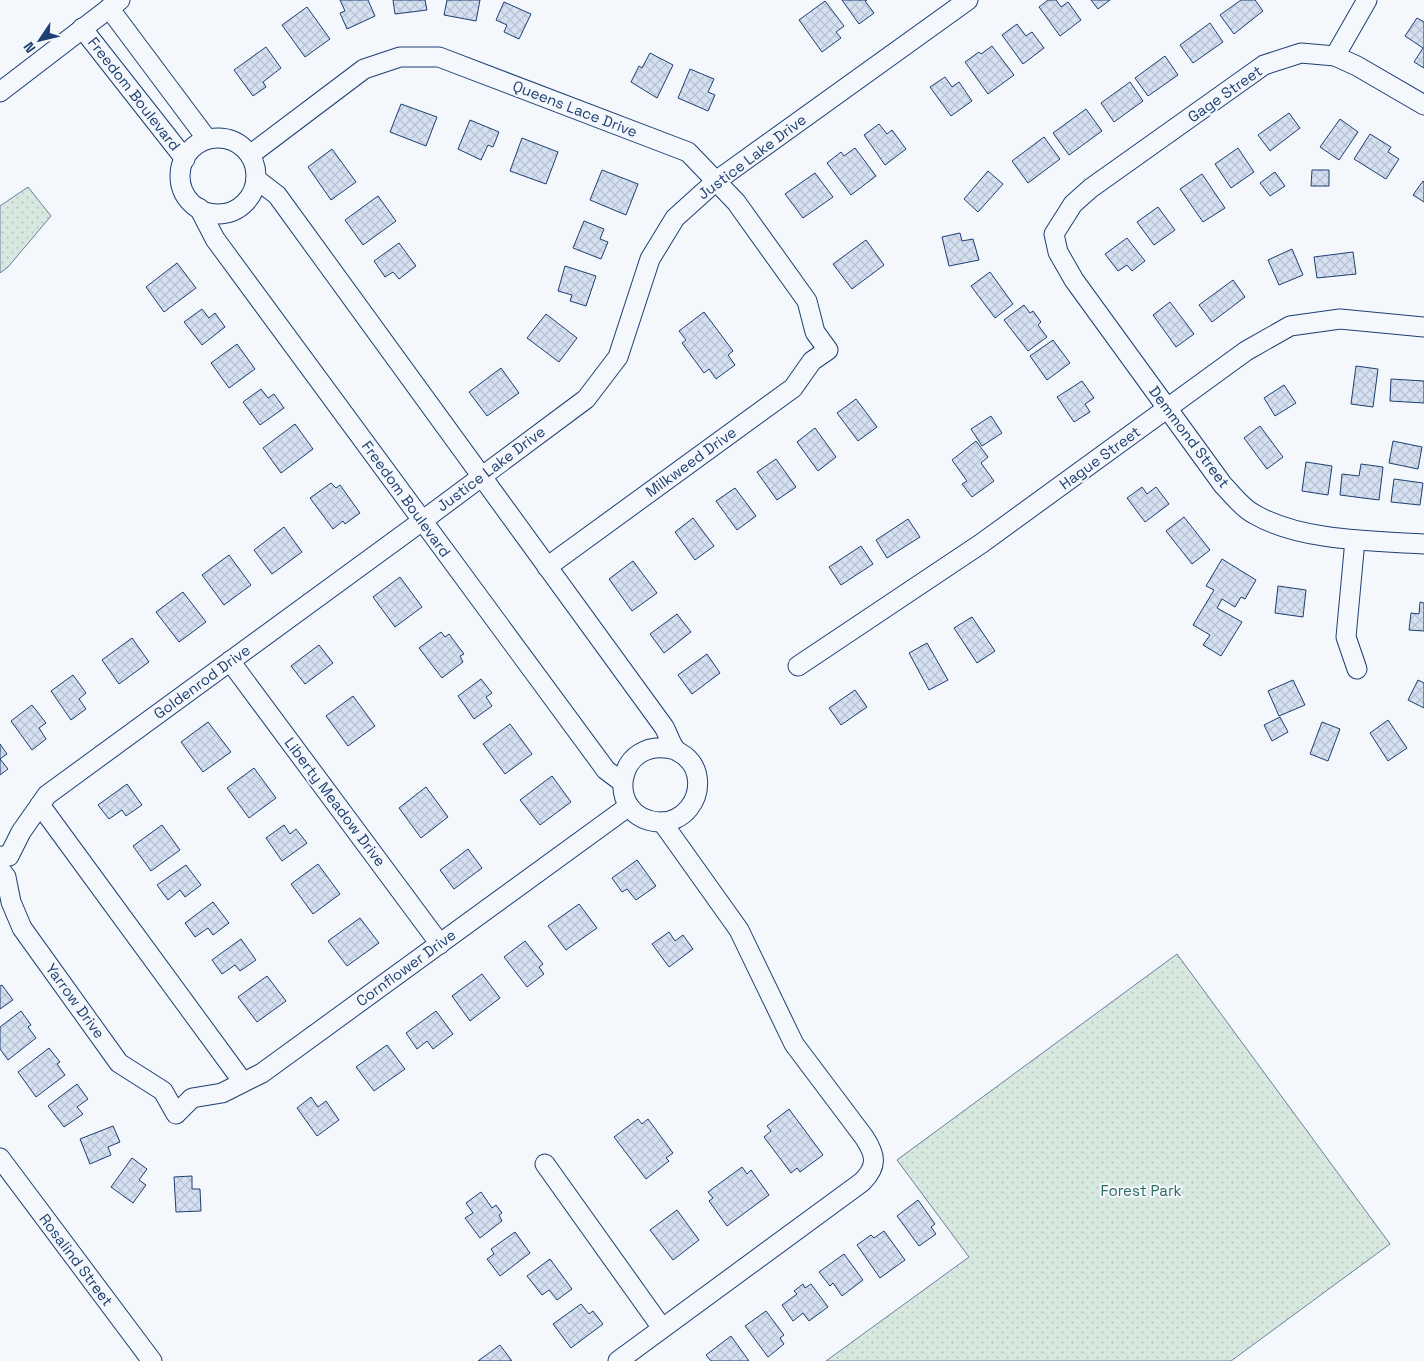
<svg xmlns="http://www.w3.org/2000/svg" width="1424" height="1361" viewBox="0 0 1424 1361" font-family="'Space Grotesk',sans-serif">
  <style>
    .grass { fill: url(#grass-dots); stroke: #687fa3 }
    .building { fill: url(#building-cross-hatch); stroke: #1d3f73 }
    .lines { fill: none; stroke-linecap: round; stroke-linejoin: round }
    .minor-casing { stroke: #1d3f73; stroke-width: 21 }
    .minor { stroke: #f4f7fb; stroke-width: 19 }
    .labels { text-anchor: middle; stroke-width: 4; stroke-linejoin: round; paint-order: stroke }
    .street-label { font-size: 15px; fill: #1d3f73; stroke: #f4f7fb }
    .park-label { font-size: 15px; fill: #2c6c60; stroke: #f4f7fb }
  </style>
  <defs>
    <pattern id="grass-dots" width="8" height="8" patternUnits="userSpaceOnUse" patternTransform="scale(1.25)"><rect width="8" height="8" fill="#d7e8df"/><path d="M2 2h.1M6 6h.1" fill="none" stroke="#b8c8c3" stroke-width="1.8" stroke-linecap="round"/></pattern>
    <pattern id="building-cross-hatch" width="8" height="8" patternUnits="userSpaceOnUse" patternTransform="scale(1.25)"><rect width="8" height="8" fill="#d5e0f0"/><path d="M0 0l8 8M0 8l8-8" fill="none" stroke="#b6c1d1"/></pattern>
  </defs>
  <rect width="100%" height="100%" fill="#f4f7fb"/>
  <!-- grass -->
  <g class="grass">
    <polygon points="28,187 51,216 8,267 0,273 0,206"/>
    <polygon points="1177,954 1390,1244 1231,1361 826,1361 969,1257 897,1160"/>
  </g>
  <!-- building -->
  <g class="building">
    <polygon points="340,0 368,0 375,16 347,29 340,13 345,11"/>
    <polygon points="393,0 425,0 427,10 395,14"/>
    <polygon points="447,0 480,0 476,21 444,15"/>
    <polygon points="842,0 867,0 865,1 874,13 859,24"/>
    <polygon points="1048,0 1056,0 1061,7 1068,2 1081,20 1060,36 1039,7"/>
    <polygon points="1091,0 1110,0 1098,9"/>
    <polygon points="1241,0 1255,0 1263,11 1234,34 1220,15"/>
    <polygon points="825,1 844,26 836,32 841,38 822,52 799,20"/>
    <polygon points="504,2 531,14 519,39 504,32 507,25 496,20"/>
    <polygon points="307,7 330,39 305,57 282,25"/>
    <polygon points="1417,18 1424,22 1424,68 1414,62 1423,48 1405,36"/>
    <polygon points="1210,23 1223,42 1193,63 1180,45"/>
    <polygon points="1017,24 1026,36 1032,32 1044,48 1023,64 1002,35"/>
    <polygon points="992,46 1014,75 988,94 965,62 979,52 981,54"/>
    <polygon points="266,47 281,68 263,82 266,87 253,96 234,70"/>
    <polygon points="650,53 673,65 657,98 631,82 639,66 642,68"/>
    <polygon points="1165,56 1178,75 1148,96 1135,78"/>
    <polygon points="690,69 714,79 708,92 715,95 708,111 678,98"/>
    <polygon points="945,77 952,87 959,82 972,101 951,116 930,87"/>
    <polygon points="1130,82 1143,101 1114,122 1101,103"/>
    <polygon points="401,104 437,117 426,146 390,132"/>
    <polygon points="1086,109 1102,131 1069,155 1053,133"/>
    <polygon points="1289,113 1300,128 1270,151 1258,135"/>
    <polygon points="1340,119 1358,132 1339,160 1320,147"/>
    <polygon points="470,120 499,132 493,147 488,145 481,160 458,149"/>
    <polygon points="879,124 887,134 892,130 906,149 885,165 864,135"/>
    <polygon points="1370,134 1391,147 1388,152 1399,159 1386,179 1354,159"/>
    <polygon points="1044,137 1060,159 1028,183 1012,161"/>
    <polygon points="522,138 558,152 546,184 510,171"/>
    <polygon points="855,148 876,176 851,195 827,163 841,152 844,156"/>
    <polygon points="1238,148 1254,172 1231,188 1215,164"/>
    <polygon points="332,149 356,182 331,200 308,167"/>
    <polygon points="602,170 638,184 626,215 590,200"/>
    <polygon points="1312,170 1329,170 1329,186 1311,186"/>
    <polygon points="988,171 1003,184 978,212 964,199"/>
    <polygon points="1275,172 1285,186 1270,196 1260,183"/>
    <polygon points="815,173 833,197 803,218 785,194"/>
    <polygon points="1202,174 1225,208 1203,222 1180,189"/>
    <polygon points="1423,181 1424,182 1424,202 1413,195"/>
    <polygon points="378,196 396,221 363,245 345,220"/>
    <polygon points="1158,207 1175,230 1154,245 1137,222"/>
    <polygon points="584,221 604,229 600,239 608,242 601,259 573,248"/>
    <polygon points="960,233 962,241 973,239 979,260 949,266 942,237"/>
    <polygon points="1127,238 1145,261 1132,271 1127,265 1118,271 1105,254"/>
    <polygon points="866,240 884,265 852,289 833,264"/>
    <polygon points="399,243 416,266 399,279 393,272 385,277 374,261"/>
    <polygon points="1292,249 1303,275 1279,285 1268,260"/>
    <polygon points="1353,252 1356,274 1317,278 1314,257"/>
    <polygon points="177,263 196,288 164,312 146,287"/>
    <polygon points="565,266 596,276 586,306 570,301 572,295 558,291"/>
    <polygon points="990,272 1013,304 995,318 971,286"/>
    <polygon points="1233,280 1245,297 1212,322 1199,305"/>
    <polygon points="1170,302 1194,334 1176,347 1153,315"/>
    <polygon points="1024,305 1030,313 1033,311 1041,322 1038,325 1047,337 1028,351 1004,320"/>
    <polygon points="202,309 209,318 215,313 225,327 202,345 184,322"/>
    <polygon points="704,312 733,351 728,355 735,365 716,379 709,369 704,373 682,343 686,340 679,331"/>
    <polygon points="546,314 577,338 559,362 527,338"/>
    <polygon points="1053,340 1070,363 1047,380 1030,356"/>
    <polygon points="237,344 255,369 229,388 211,363"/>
    <polygon points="1356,366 1378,369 1373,407 1351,404"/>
    <polygon points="501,368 519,393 487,416 469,392"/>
    <polygon points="1391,379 1424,381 1424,403 1390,401"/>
    <polygon points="1082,381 1094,398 1085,404 1090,412 1074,422 1057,397"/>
    <polygon points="1284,385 1296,403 1275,416 1264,398"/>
    <polygon points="261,389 268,398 274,394 284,408 260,425 243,402"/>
    <polygon points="856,399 877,427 858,441 837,413"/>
    <polygon points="991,416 1002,433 982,446 971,429"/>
    <polygon points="295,424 313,449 281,473 263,448"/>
    <polygon points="1260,426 1283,457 1267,469 1244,438"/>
    <polygon points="815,428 836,457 818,471 797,442"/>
    <polygon points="976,441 988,457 981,463 994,481 972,497 962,484 967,481 952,460"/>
    <polygon points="1393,441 1422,447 1418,469 1389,463"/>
    <polygon points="776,459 796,487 777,500 757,472"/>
    <polygon points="1306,462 1332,466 1328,495 1302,491"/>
    <polygon points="1361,464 1383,467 1379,500 1340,495 1342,474 1359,476"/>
    <polygon points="1394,479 1423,483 1420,505 1391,502"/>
    <polygon points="331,483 336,488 340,485 360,513 345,524 343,521 333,529 310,498"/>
    <polygon points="1142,487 1147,494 1156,487 1169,504 1145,522 1127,498"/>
    <polygon points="735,488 756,516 737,530 716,501"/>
    <polygon points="1184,517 1210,550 1192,564 1166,531"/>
    <polygon points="693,518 714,546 695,560 675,532"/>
    <polygon points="908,519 920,537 887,558 876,540"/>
    <polygon points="284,527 302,552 272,574 254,550"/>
    <polygon points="861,546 873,564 841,585 829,567"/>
    <polygon points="229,555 251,585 224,605 202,575"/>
    <polygon points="1222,559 1256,580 1245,599 1241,597 1235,607 1222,599 1217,608 1242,622 1221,656 1203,645 1210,635 1193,625 1214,590 1206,586"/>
    <polygon points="633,561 657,593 632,611 609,579"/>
    <polygon points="400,577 422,607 395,627 373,597"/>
    <polygon points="1278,586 1306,590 1303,617 1275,613"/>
    <polygon points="183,592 206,622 179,642 156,612"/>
    <polygon points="1420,602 1424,603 1424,631 1409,630 1411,613 1419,614"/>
    <polygon points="677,614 691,632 664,653 650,634"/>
    <polygon points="972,617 995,651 977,663 954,628"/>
    <polygon points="441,632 445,637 449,634 464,654 460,656 463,662 442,678 419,648"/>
    <polygon points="132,638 149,662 119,684 102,660"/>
    <polygon points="927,643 948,680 929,690 909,653"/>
    <polygon points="319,645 333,663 305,684 291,666"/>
    <polygon points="707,654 720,673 692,694 678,675"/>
    <polygon points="73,675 86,693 79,699 86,709 71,720 51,691"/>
    <polygon points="481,679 492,693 486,697 492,706 474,719 458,696"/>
    <polygon points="1293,680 1305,705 1279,716 1268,691"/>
    <polygon points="1418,680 1424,683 1424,708 1408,700"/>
    <polygon points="855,690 867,707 841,725 829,708"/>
    <polygon points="353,696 375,726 348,746 326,716"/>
    <polygon points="32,705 46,723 39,728 46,739 32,750 11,721"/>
    <polygon points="1280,717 1288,732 1272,741 1264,725"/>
    <polygon points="1388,720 1407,748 1388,761 1370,733"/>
    <polygon points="208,722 231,752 203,772 181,742"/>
    <polygon points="1322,722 1340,729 1328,761 1310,754"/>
    <polygon points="510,724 532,754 505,774 483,744"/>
    <polygon points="0,744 7,754 0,759 8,769 0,775"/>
    <polygon points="254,768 276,798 249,818 227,788"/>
    <polygon points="552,776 571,802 540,825 520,800"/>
    <polygon points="127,784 142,805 126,816 122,810 109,819 98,805"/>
    <polygon points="426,787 448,817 421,838 399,808"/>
    <polygon points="162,825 180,850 151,871 133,846"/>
    <polygon points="284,825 290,834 296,829 307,843 282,861 266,838"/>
    <polygon points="468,849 482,868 454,889 440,870"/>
    <polygon points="637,860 656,886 636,900 627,889 622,892 612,878"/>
    <polygon points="318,864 340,894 313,914 291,884"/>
    <polygon points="186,865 201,885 185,897 180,890 168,900 157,885"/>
    <polygon points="213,902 229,923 213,935 208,928 195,937 185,923"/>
    <polygon points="579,904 597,928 566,950 548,926"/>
    <polygon points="360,918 379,943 347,966 328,941"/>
    <polygon points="669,932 675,941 683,935 693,949 669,967 652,944"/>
    <polygon points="241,939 256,960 240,971 235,965 222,974 212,960"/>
    <polygon points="525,941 543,964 539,967 544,974 527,987 504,957"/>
    <polygon points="482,974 500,998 470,1021 452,996"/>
    <polygon points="267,976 286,1001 257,1022 238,997"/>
    <polygon points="2,985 13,1000 0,1009 0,986"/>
    <polygon points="21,1011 31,1025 28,1027 36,1038 8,1060 0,1049 0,1027"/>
    <polygon points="436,1011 453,1034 433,1049 427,1041 417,1049 406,1033"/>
    <polygon points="387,1045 405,1069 374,1091 356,1067"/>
    <polygon points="49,1048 60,1062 57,1064 65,1075 36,1097 18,1072"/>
    <polygon points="77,1084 88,1099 77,1107 83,1114 64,1127 48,1106"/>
    <polygon points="311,1097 318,1107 326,1101 339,1120 317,1136 297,1108"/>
    <polygon points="789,1109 823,1155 800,1172 797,1168 791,1173 764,1137 771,1131 767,1126"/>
    <polygon points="638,1119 642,1124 648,1119 673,1153 666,1158 669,1161 646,1179 614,1137"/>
    <polygon points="113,1126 120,1142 108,1147 111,1155 90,1164 80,1139"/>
    <polygon points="132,1158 147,1169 139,1180 146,1185 133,1203 111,1187"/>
    <polygon points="742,1167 747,1174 751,1170 769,1195 727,1226 709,1201 713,1198 708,1192"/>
    <polygon points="192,1176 192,1189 200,1189 201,1211 176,1212 174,1177"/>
    <polygon points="481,1192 492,1208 496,1205 502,1213 499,1215 502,1221 480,1238 465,1218 473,1213 466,1203"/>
    <polygon points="918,1200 935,1224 931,1227 936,1234 919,1246 897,1216"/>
    <polygon points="677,1210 699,1240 673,1260 650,1230"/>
    <polygon points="884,1231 905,1260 880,1278 857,1245 871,1235 874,1238"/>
    <polygon points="515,1232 530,1253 500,1276 487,1259 494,1254 491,1249"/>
    <polygon points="844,1254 863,1280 842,1296 833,1283 830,1286 819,1272"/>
    <polygon points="550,1259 572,1289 557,1300 549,1290 542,1295 527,1276"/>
    <polygon points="803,1284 805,1288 811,1284 828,1307 809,1321 803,1313 793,1321 782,1305 797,1294 794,1291"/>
    <polygon points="581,1304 589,1314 593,1311 603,1324 571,1348 553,1324"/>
    <polygon points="766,1311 784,1335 780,1338 784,1344 768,1357 745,1326"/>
    <polygon points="731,1336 749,1361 711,1361 706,1355"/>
    <polygon points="500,1345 512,1361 478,1361"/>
  </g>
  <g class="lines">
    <!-- minor casing -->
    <g class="minor-casing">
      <g id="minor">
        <polyline points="109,8 207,139"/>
        <polyline points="82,28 185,159"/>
        <polyline points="1335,56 1367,0"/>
        <polyline points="0,92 120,0"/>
        <path d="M1424,105L1357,66L1335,56L1301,53L1264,65L1091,188L1073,204L1054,234L1058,252L1074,280L1223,485C1232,494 1242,508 1254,514C1300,541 1372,541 1424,544"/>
        <circle cx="218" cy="176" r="38"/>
        <polyline points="250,155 364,69 400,57 439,57 688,152 736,202 807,301 815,332 828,350 812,361 793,388 547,567"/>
        <path d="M256,179L277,195L664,727C668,734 671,745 676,750C679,753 683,754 686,757C701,770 701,793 689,808C682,817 670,823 659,822C603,818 615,733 676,750"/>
        <polyline points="199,208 215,239 606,770 622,782"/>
        <polyline points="1355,540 1346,637 1357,669"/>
        <polyline points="230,661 440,944"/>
        <polyline points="798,666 982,543 1246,351 1290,326 1340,319 1424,327"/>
        <polyline points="40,805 243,1082"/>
        <polyline points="0,856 9,856 21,832 47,795 422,521 586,399 618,357 650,259 675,218 716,181 968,0"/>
        <polyline points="0,869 6,877 11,902 22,928 119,1063 163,1091 176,1114 192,1098 222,1093 262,1073 629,806"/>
        <polyline points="0,1158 152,1361"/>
        <polyline points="545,1164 662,1328"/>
        <path d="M618,1361L862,1182C878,1166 876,1155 864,1137L794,1044L739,930L662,822"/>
      </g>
    </g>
    <!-- minor -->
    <use href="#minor" class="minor"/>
  </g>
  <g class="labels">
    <!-- street labels -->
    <g class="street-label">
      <text transform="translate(134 94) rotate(52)" y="5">Freedom Boulevard</text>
      <text transform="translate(1225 94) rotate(-35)" y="5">Gage Street</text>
      <text transform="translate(575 109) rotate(21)" y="5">Queens Lace Drive</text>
      <text transform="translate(752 157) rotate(-37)" y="5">Justice Lake Drive</text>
      <text transform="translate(1189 437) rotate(53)" y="5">Demmond Street</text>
      <text transform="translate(1100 458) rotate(-36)" y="5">Hague Street</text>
      <text transform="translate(691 462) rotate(-36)" y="5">Milkweed Drive</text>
      <text transform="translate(491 469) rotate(-37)" y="5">Justice Lake Drive</text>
      <text transform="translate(406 499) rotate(54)" y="5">Freedom Boulevard</text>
      <text transform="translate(202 682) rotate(-36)" y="5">Goldenrod Drive</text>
      <text transform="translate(335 802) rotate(53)" y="5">Liberty Meadow Drive</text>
      <text transform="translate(406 968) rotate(-36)" y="5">Cornflower Drive</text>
      <text transform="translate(75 1001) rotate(54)" y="5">Yarrow Drive</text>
      <text transform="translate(76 1260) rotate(53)" y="5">Rosalind Street</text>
    </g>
    <!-- park labels -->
    <g class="park-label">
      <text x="1141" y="1196">Forest Park</text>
    </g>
  </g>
  <!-- north arrow -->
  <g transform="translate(40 40) rotate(235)" stroke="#f4f7fb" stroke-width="4" paint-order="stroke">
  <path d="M0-4L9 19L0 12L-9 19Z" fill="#1d3f73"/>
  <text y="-8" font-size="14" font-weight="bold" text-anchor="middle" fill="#1d3f73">N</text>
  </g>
</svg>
